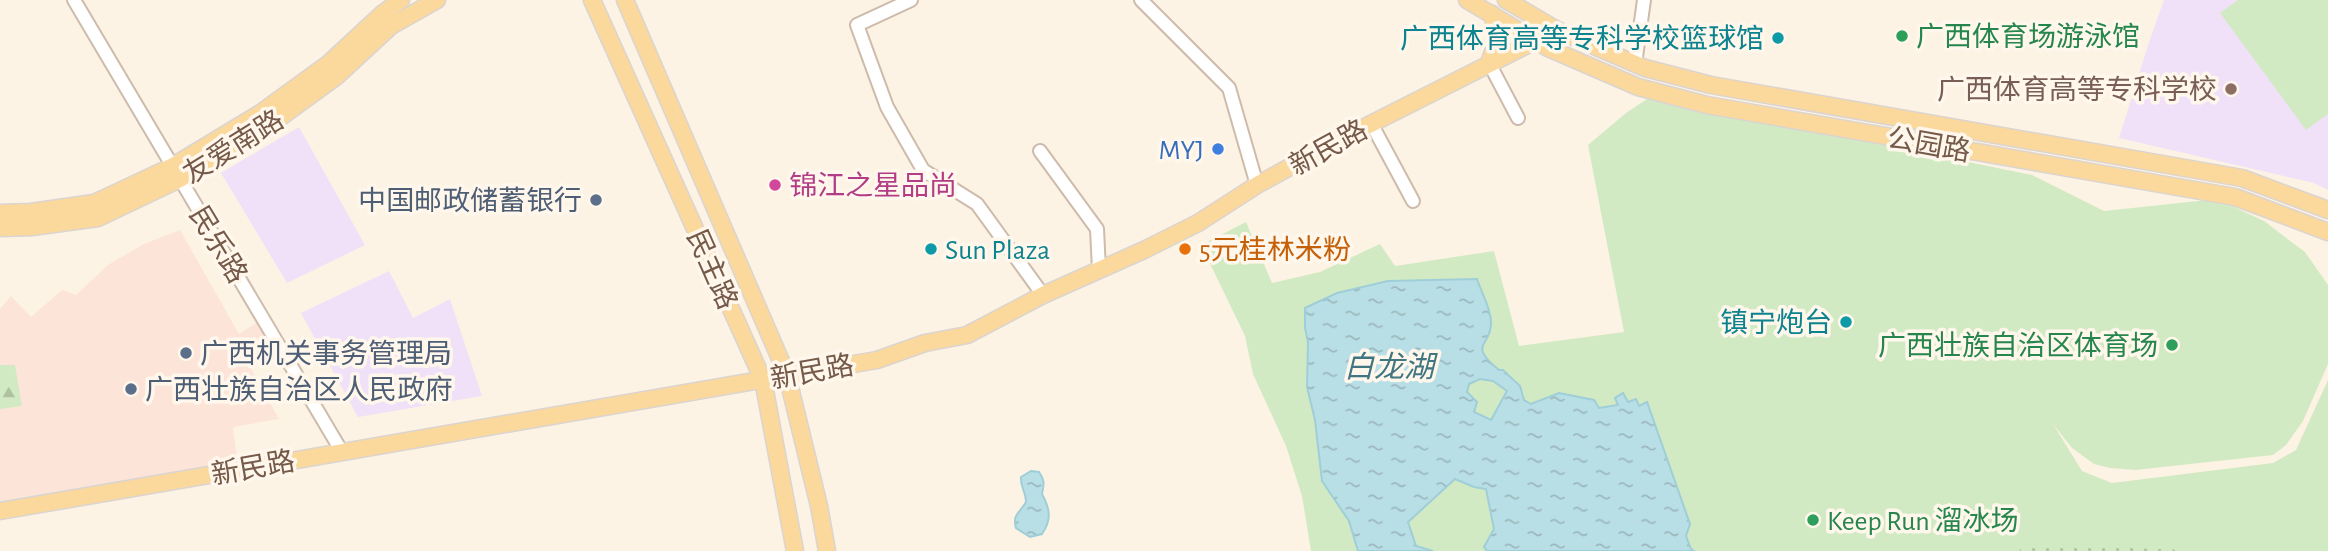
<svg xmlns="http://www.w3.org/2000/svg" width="2328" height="551" viewBox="0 0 2328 551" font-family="'Alegreya Sans','Noto Sans SC',sans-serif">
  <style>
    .commercial { fill: #fde4d8 }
    .education { fill: #f0e1f9 }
    .forest { fill: url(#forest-firs) }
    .park { fill: #d2eac3 }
    .garden { fill: url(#garden-dots) }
    .water { fill: url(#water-ripples); stroke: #9fced8; stroke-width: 2; fill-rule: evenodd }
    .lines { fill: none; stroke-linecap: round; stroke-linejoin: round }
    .minor-casing { stroke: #cebbab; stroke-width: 16 }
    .major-casing { stroke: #dbd4d0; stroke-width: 19 }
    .minor { stroke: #fff; stroke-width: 12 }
    .major { stroke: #fbd99d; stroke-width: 16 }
    .leisure-dot { fill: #2e9e5b; stroke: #fff7eb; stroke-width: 2.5 }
    .culture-dot { fill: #0f9aa8; stroke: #fff7eb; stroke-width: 2.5 }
    .education-dot { fill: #8d6e63; stroke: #fff7eb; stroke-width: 2.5 }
    .shop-dot { fill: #3f7fe0; stroke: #fff7eb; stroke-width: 2.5 }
    .hotel-dot { fill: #d1479c; stroke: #fff7eb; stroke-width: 2.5 }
    .service-dot { fill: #5c6f8a; stroke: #fff7eb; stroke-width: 2.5 }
    .food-dot { fill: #e8710a; stroke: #fff7eb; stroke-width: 2.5 }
    .labels { text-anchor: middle; stroke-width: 7; stroke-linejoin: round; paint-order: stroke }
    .leisure-label { font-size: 28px; fill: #27864d; stroke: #fff7eb; text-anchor: start }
    .culture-label { font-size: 28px; fill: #0d838f; stroke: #fff7eb; text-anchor: end }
    .education-label { font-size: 28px; fill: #785e54; stroke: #fff7eb; text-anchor: end }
    .street-label { font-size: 28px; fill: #755a4a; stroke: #fff7eb }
    .shop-label { font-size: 28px; fill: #366cbe; stroke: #fff7eb; text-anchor: end }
    .hotel-label { font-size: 28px; fill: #b23c85; stroke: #fff7eb; text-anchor: start }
    .service-label { font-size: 28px; fill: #4e5e75; stroke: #fff7eb; text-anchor: start }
    .food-label { font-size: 28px; fill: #c56008; stroke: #fff7eb; text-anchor: start }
    .water-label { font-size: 30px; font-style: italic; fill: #407682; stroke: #fff7eb }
  </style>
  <defs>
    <pattern id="forest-firs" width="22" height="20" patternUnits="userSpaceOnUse" patternTransform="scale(1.75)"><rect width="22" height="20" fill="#d2eac3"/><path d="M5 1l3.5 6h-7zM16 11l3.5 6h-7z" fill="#afc1a0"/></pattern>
    <pattern id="garden-dots" width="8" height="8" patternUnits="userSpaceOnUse" patternTransform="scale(1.75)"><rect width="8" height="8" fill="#d2eac3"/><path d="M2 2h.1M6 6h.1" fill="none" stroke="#afc1a0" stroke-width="1.8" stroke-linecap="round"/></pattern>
    <pattern id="water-ripples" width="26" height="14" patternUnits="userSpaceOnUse" patternTransform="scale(1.75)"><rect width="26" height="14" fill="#b9dfe6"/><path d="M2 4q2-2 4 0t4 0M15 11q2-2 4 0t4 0" fill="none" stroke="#9bb8bc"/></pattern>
  </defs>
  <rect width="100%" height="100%" fill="#fcf3e4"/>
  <!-- commercial -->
  <polygon class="commercial" points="180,230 239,334 258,322 271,344 246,359 279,419 233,427 237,461 0,501 0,309 11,296 31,317 62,290 76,295 108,265 144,244"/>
  <!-- education -->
  <g class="education">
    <polygon points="2164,0 2328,0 2328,190 2314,183 2119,138 2150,39"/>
    <polygon points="299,127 365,245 287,283 221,173"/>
    <polygon points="389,271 413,318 450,299 482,396 358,417 301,313"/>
  </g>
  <!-- forest -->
  <polygon class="forest" points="0,365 15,365 22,406 0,409"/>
  <!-- park -->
  <g class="park">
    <polygon points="2238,0 2328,0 2328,114 2306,130 2220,13"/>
    <polygon points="1650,97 2032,175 2104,211 2217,199 2264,221 2305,252 2328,285 2328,364 2303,421 2286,445 2273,455 2135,470 2110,468 2094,464 2072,448 2053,424 2082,471 2112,483 2273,463 2296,450 2328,380 2328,551 1311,551 1302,496 1286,446 1253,374 1245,336 1201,245 1246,222 1272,283 1320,272 1380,244 1395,266 1494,251 1519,346 1624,332 1588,145 1626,113"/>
  </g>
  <!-- garden -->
  <polygon class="garden" points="2025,544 2184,550 2185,551 2019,551"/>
  <!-- water -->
  <g class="water">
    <path d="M1477,279C1481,292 1491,308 1491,322C1492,347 1466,343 1499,370H1503L1520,386L1524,400L1531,404L1559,393L1594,400L1599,408L1618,405L1615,398L1623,393L1628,402L1636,399L1639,406L1647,402L1690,524L1686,536L1691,549L1694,551H1487L1484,547L1494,529L1486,489L1474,487L1455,479L1408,522L1416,546L1433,551H1358L1349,521L1322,481L1315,420L1307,387L1308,342L1305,328V308L1337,293L1388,281ZM1480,379L1493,381L1507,391L1491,420L1474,412L1477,402L1467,392L1469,384Z"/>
    <path d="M1031,471L1039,472C1045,481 1044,484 1042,494C1050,509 1052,519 1042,534L1030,537L1016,528C1012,514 1020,513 1026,502C1026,492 1020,486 1021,477Z"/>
  </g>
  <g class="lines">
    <!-- minor casing -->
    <g class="minor-casing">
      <g id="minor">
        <polyline points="74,0 342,452"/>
        <polyline points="911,0 857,25 887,107 923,170 977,204 1043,295"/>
        <polyline points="1141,0 1229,88 1257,185"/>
        <polyline points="1489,63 1518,118"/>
        <polyline points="1635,64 1644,0"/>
        <polyline points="1371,123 1413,201"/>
        <polyline points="1040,151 1097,229 1099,270"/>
      </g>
    </g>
    <!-- major casing -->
    <g class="major-casing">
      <g id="major">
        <polyline points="592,0 763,380 795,551"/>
        <polyline points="625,0 787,375 819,506 827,551"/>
        <polyline points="1467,0 1548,48 1638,87 1707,105 2235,197 2328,232"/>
        <polyline points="1506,0 1557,30 1645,68 1711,85 2242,178 2328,210"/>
        <polyline points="1489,63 1498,38 1492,14"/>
        <polyline points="0,213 31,212 94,203 173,166 259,114 328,64 382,14 401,0"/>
        <polyline points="0,228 32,227 98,218 180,179 267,127 337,76 391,26 437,0"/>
        <polyline points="0,511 877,360 925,343 967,335 1043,295 1144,250 1198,223 1257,185 1337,141 1557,30"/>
      </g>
    </g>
    <!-- minor -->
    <use href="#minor" class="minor"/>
    <!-- major -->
    <use href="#major" class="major"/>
  </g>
  <!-- markers -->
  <g class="leisure-dot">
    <circle cx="1902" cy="36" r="7"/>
    <circle cx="2172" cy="345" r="7"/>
    <circle cx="1813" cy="520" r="7"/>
  </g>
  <g class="culture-dot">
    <circle cx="1778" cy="38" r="7"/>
    <circle cx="931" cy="249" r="7"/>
    <circle cx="1846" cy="322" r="7"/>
  </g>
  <circle class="education-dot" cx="2231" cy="89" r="7"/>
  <circle class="shop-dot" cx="1218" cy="149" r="7"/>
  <circle class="hotel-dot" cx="775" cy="185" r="7"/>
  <g class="service-dot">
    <circle cx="596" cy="200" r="7"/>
    <circle cx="186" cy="353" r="7"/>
    <circle cx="131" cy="389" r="7"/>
  </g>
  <circle class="food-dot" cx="1185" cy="249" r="7"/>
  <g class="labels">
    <!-- leisure labels -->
    <g class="leisure-label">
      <text x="1916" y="46">广西体育场游泳馆</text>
      <text x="2158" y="355" text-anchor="end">广西壮族自治区体育场</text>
      <text x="1827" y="530">Keep Run 溜冰场</text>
    </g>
    <!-- culture labels -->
    <g class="culture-label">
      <text x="1764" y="48">广西体育高等专科学校篮球馆</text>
      <text x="945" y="259" text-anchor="start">Sun Plaza</text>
      <text x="1832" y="332">镇宁炮台</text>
    </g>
    <!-- education labels -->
    <g class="education-label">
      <text x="2217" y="99">广西体育高等专科学校</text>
    </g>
    <!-- street labels -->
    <g class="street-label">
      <text transform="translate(1929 144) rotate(10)" y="10">公园路</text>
      <text transform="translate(233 146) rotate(-32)" y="10">友爱南路</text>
      <text transform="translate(1328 147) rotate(-29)" y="10">新民路</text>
      <text transform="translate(219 244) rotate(59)" y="10">民乐路</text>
      <text transform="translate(713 269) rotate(66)" y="10">民主路</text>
      <text transform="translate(812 371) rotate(-10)" y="10">新民路</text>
      <text transform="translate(253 467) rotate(-10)" y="10">新民路</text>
    </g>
    <!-- shop labels -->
    <g class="shop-label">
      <text x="1204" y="159">MYJ</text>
    </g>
    <!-- hotel labels -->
    <g class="hotel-label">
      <text x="789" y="195">锦江之星品尚</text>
    </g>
    <!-- service labels -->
    <g class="service-label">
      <text x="582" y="210" text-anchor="end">中国邮政储蓄银行</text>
      <text x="200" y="363">广西机关事务管理局</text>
      <text x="145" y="399">广西壮族自治区人民政府</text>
    </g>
    <!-- food labels -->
    <g class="food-label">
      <text x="1199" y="259">5元桂林米粉</text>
    </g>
    <!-- water labels -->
    <g class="water-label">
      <text x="1389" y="377">白龙湖</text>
    </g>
  </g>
</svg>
